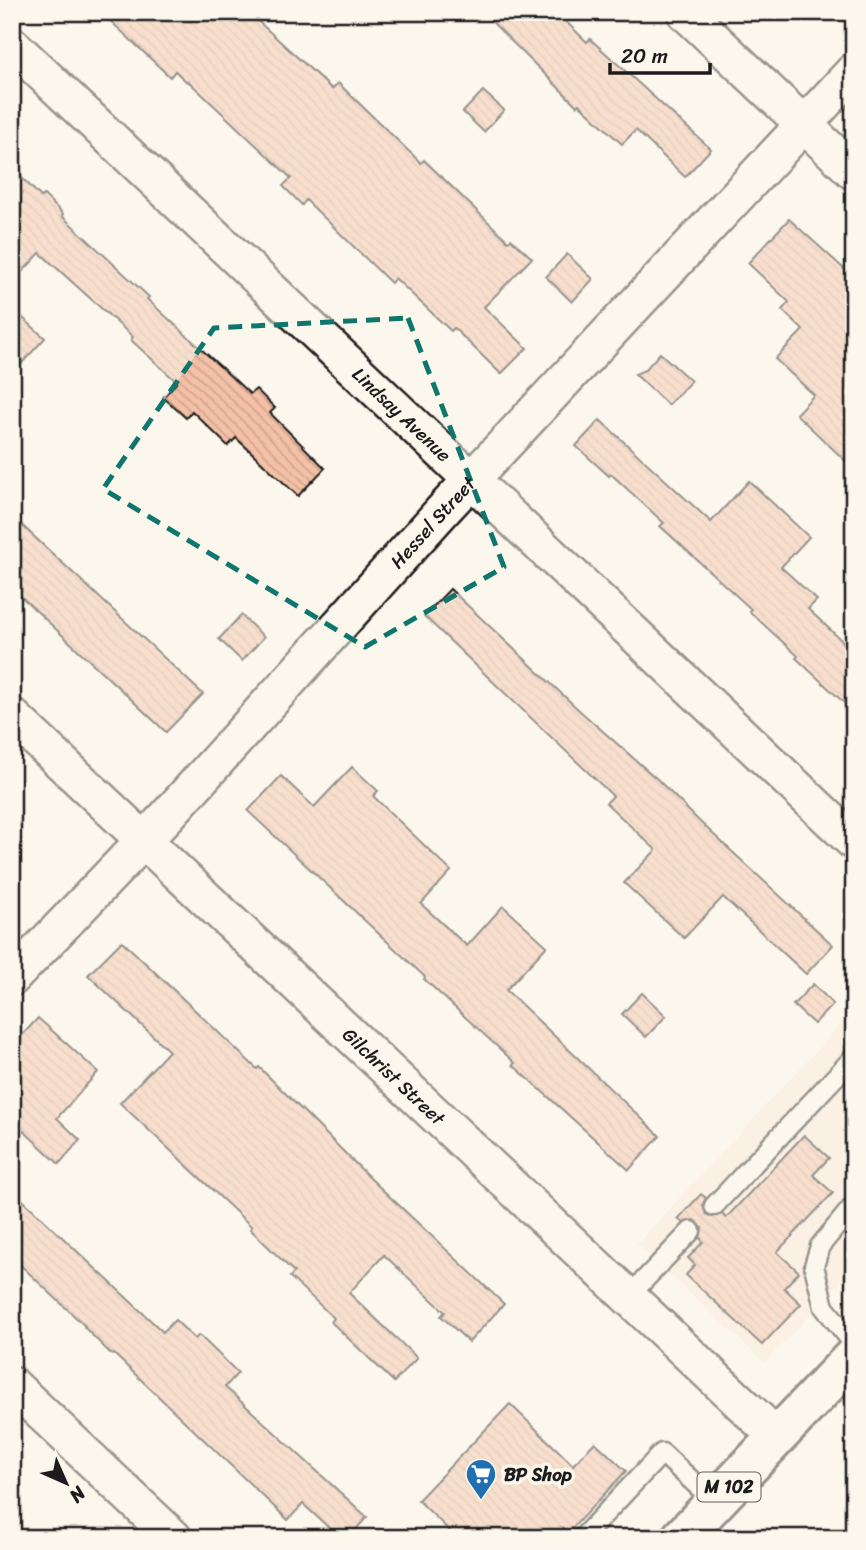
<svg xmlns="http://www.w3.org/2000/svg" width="866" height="1550" viewBox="0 0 866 1550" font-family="Sriracha,sans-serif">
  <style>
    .built { fill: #f9e6d7 }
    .building { fill: url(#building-back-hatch); stroke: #1c1c1c; stroke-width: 2 }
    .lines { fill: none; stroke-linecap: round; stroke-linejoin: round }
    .service-casing { stroke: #1c1c1c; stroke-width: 23 }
    .minor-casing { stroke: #1c1c1c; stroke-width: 40 }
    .trunk-casing { stroke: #1c1c1c; stroke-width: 44 }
    .service { stroke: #fbf7ec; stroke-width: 18 }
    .minor { stroke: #fbf7ec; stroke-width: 35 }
    .trunk { stroke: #fbf7ec; stroke-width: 38 }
    .marked { fill: none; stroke: #0f766e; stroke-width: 5; stroke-dasharray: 14 9; stroke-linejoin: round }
    .labels { text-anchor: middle; stroke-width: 7; stroke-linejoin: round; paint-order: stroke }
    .shield { fill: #fbf7ec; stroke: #5f5e5a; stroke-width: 2 }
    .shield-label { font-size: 18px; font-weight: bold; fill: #1c1c1c }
    .street-label { font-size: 19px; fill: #1c1c1c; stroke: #fbf7ec }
    .poi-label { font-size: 19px; font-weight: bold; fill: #1c1c1c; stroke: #fbf7ec; text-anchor: start }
  </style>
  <defs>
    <pattern id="building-back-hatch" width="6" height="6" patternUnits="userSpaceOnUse" patternTransform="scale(1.75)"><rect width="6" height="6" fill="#f4c0a6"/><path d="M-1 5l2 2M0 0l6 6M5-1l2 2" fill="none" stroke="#d1a48e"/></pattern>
  </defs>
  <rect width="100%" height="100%" fill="#fbf7ec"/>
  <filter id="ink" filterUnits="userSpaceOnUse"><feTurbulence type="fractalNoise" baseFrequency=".0143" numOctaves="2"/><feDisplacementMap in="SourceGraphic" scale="14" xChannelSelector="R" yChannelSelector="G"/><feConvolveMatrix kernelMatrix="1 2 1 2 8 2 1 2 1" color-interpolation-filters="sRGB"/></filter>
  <g filter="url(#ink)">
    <!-- built -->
    <polygon class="built" points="854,1010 854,1268 765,1363 637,1244"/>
    <!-- building -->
    <g class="building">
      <polygon points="101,12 248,12 332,89 338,83 421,163 424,160 508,241 511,239 532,258 484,307 527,348 501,374 454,328 451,331 395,278 391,283 306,200 302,205 283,186 291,178 188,81 187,82 175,71 170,77"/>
      <polygon points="482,12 556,12 587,42 590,39 711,149 685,177 636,130 622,144 579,104 577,106"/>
      <polygon points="483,91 504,110 484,132 463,112"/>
      <polygon points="12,168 41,197 44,195 63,214 62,216 149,297 147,299 250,394 256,389 275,408 270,413 325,468 298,496 236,438 228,446 192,411 186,418 163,397 177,382 131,340 133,337 40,253 12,283"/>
      <polygon points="789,219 854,278 854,469 796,414 814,395 775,359 803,330 782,310 789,302 748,263"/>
      <polygon points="567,254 593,279 572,302 546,277"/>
      <polygon points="12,308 45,338 12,374"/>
      <polygon points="660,353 691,381 668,405 635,374 645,370"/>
      <polygon points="600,420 711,522 749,481 809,537 781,567 817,600 808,609 854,652 854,712 796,658 798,656 749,611 751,609 660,526 664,523 611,474 609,476 576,446"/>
      <polygon points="12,516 203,694 166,732 12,588"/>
      <polygon points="450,589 580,711 657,779 699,821 833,945 806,974 723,897 684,938 624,883 656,850 606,803 613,796 424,616"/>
      <polygon points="241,615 264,637 242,661 219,639"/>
      <polygon points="352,767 378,791 373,796 451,871 421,904 467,946 503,906 547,946 506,990 660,1136 629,1170 513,1065 515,1063 424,979 425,977 248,811 281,776 314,807"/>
      <polygon points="122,941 257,1069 259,1067 371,1179 504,1304 469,1342 441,1316 445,1312 384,1255 349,1293 417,1358 394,1382 331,1322 334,1318 290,1277 294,1272 250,1229 252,1227 120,1103 169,1051 88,975"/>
      <polygon points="813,984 833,1004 814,1024 793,1005"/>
      <polygon points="642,993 666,1016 646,1037 622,1014"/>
      <polygon points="38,1018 98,1072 57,1118 80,1140 59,1164 12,1120 12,1046"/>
      <polygon points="804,1135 829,1158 813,1175 833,1193 777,1252 799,1272 784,1288 801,1304 762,1345 686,1275 695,1265 688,1258 703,1242 700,1238 702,1228 694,1220 683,1223 678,1219 701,1194 706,1198 703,1204 706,1214 712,1217 722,1214 726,1218"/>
      <polygon points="12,1190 163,1332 175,1320 195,1339 199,1335 238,1373 225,1387 367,1517 348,1538 340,1538 303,1504 288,1520 114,1354 112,1355 84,1327 85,1326 12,1257"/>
      <polygon points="510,1404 573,1465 595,1442 626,1471 563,1538 457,1538 418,1500"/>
    </g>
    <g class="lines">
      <!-- service casing -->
      <g class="service-casing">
        <g id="service">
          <polyline points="854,1205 820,1246 814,1266 824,1307 854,1344"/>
          <polyline points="714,1206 854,1057"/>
          <polyline points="628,1297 691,1231"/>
          <polyline points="582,1538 662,1453 715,1502"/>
        </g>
      </g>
      <!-- minor casing -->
      <g class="minor-casing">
        <g id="minor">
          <polyline points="685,12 854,172"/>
          <path id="s1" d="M12,45L854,842"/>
          <path id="s2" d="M12,716L776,1436"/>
          <path id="s3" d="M12,978L168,815L444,509L854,71"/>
          <polyline points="12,1385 174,1538"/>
        </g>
      </g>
      <!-- trunk casing -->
      <g class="trunk-casing">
        <polyline id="trunk" points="681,1538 854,1356"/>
      </g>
      <!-- service -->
      <use href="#service" class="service"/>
      <!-- minor -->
      <use href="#minor" class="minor"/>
      <!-- trunk -->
      <use href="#trunk" class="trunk"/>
    </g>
  </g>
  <!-- marked area -->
  <path d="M0 0H866V1550H0ZM408,318L504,567L365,647L103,489L214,328Z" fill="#fbf7ec" fill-opacity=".55" fill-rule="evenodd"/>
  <path class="marked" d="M408,318L504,567L365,647L103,489L214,328Z"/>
  <!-- icons -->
  <defs>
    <g id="supermarket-pin" transform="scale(1.575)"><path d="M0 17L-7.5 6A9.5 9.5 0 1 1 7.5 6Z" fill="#1f6fb2" stroke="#fbf7ec"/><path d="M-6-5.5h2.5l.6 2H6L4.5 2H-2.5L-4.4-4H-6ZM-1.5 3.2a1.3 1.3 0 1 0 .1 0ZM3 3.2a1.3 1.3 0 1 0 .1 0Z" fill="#fff"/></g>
  </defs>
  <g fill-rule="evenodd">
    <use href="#supermarket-pin" x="481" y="1474"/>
  </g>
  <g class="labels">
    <!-- shield labels -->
    <rect class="shield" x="697.5" y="1472.5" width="63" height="29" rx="5"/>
    <g class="shield-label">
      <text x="729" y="1493">M 102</text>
    </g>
    <!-- street labels -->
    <g class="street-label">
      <text dy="7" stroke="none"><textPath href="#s1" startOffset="537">Lindsay Avenue</textPath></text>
      <text dy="7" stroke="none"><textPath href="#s3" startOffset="620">Hessel Street</textPath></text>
      <text dy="7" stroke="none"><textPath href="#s2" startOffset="525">Gilchrist Street</textPath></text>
    </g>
    <!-- poi labels -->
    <g class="poi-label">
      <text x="504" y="1481">BP Shop</text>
    </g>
  </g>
  <!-- margin -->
  <rect width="866" height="1550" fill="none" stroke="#fbf7ec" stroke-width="42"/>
  <rect x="21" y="21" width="824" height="1508" fill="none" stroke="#1c1c1c" stroke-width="2.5" filter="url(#ink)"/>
  <!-- north arrow -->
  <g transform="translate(66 1483) rotate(135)" stroke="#fbf7ec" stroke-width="5" paint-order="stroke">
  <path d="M0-5L12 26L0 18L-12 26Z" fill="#1c1c1c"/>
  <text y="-10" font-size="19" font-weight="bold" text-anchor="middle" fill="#1c1c1c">N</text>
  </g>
  <!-- scale -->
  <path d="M610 63v10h100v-10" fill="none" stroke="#1c1c1c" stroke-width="3.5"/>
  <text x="621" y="63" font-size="21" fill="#1c1c1c" stroke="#fbf7ec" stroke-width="5" paint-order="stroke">20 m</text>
</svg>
